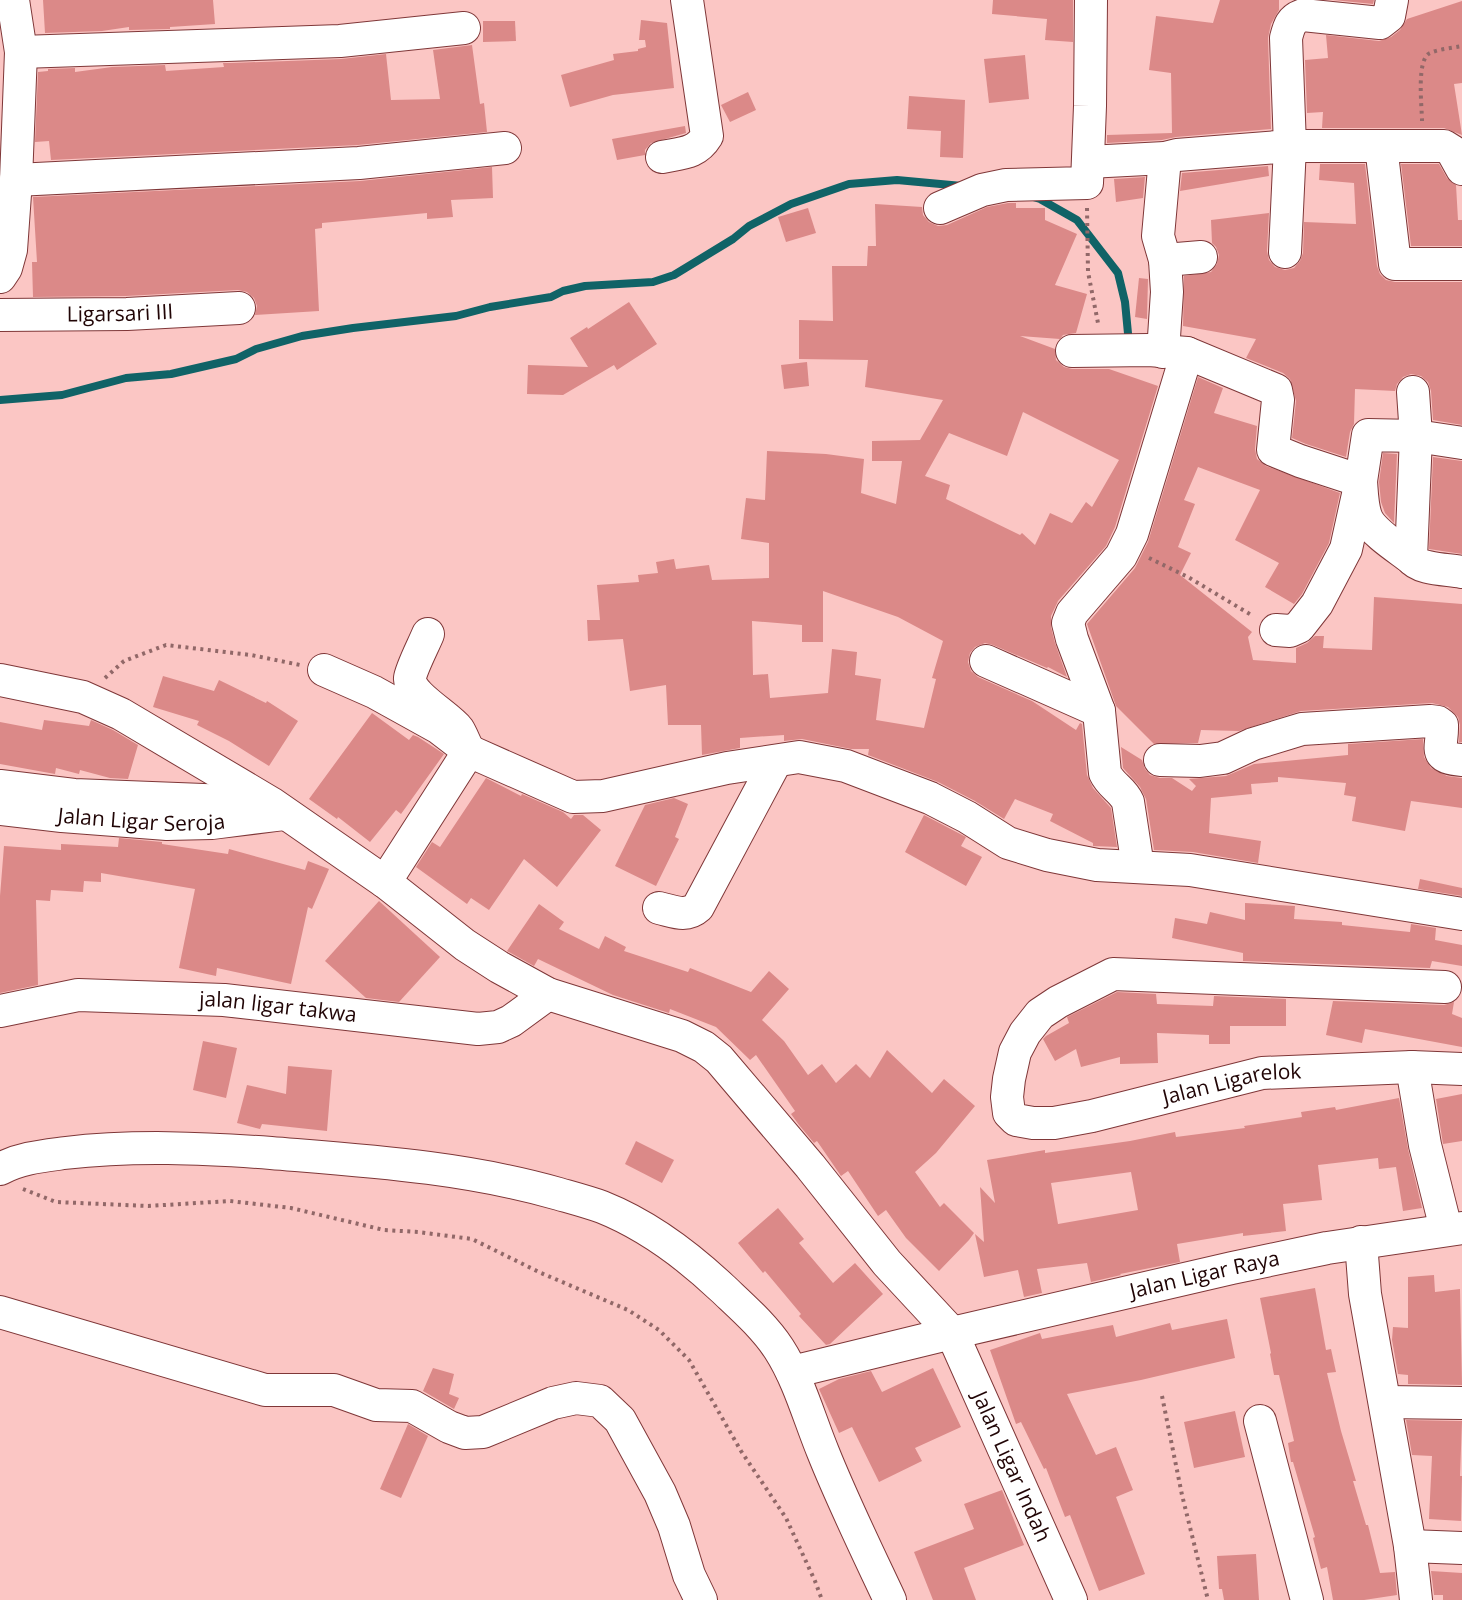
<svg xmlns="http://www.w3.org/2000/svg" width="1462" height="1600" viewBox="0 0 1462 1600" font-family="'Open Sans',sans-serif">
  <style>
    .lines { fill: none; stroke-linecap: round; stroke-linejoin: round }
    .stream { stroke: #106367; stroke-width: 8 }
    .building { fill: #db8988; fill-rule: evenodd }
    .minor-casing { stroke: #7f3738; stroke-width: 34 }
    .path { stroke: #916868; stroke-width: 4; stroke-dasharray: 3 4.5; stroke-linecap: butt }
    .minor { stroke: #fff; stroke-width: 32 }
    .labels { text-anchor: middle; stroke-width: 5; stroke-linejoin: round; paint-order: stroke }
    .street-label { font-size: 21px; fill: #210506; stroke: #fbc6c4 }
  </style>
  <rect width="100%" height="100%" fill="#fbc6c4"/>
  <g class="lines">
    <!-- stream -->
    <g class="stream">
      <polyline points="1033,197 1040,199 1077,220 1118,273 1125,302 1129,344"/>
      <polyline points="0,400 62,395 126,378 171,374 236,359 256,349 302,336 353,328 456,316 490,307 551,297 563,291 585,286 653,282 674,275 733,239 749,226 791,204 849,184 897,180 962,186"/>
    </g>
  </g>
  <!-- building -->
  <g class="building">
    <polygon points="43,0 213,0 215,24 170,27 170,29 129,30 129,27 102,31 45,33"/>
    <polygon points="993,0 1073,0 1073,42 1045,40 1047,19 992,14"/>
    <polygon points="1220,0 1279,0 1279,10 1271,24 1268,38 1271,129 1176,137 1162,140 1107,143 1107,135 1172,133 1171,73 1149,70 1156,16 1213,23"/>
    <polygon points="1333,0 1374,0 1373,4"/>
    <polygon points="1462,1 1462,83 1454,84 1462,135 1444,128 1322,128 1323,112 1307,113 1305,60 1328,58 1326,35 1379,41 1391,37 1400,30 1407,19"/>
    <polygon points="641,20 667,23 674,88 613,95 570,107 561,75 614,60 613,54 638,51 638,49 646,47 645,40 639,40"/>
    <polygon points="483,21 515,21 516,41 483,42"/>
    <polygon points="472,45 480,104 484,103 487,132 358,145 51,160 49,141 35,142 38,72 48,71 48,69 75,68 75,72 112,67 165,65 166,71 224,67 223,63 231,63 341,59 386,54 391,100 440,99 433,50"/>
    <polygon points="1025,55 1029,99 989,103 984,59"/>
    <polygon points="748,92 756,110 730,122 721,105"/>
    <polygon points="909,96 965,100 963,158 940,157 941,131 907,129"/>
    <polygon points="685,126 686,133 651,143 645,150 645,155 617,160 612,139"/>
    <polygon points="1320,164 1365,164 1377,266 1380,274 1386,280 1395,282 1462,282 1462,425 1433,420 1431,391 1428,382 1421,376 1411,374 1403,377 1397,384 1395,391 1355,389 1354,424 1350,432 1346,457 1306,444 1292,438 1296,401 1290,379 1283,373 1246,358 1256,339 1183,326 1184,276 1211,272 1217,264 1219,255 1216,247 1212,243 1211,220 1269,213 1267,251 1269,260 1275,267 1285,270 1294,268 1300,261 1303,253 1304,222 1356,224 1354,183 1319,180"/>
    <polygon points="1401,164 1439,164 1447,178 1456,185 1458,220 1462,220 1462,246 1411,246"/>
    <polygon points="1268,166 1269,176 1180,191 1182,173"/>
    <polygon points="492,167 493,198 451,200 453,217 427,219 427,213 322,223 322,228 315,229 319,311 255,315 257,306 254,298 247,292 238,290 126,296 33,297 32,262 37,262 33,197 360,181"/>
    <polygon points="1145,177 1143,198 1116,202 1114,179"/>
    <path d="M1008,203H1016V208H1045V220L1077,234L1055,285L1087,294L1076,333L1063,335L1060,339L1020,336L1055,349L1056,360L1064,367L1072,369H1109L1158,386L1115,527L1106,546L1058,601L1051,616V627L1055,643L1067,677L1048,667L1047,668L993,645L985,643L975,647L970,653L968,662L971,671L978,677L1032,701L1076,730L1080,723L1082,724L1087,775L1093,788L1111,808L1117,847L1093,846V843L1050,821L1053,814L1015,799L1004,819L975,801L938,782L868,755L869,749H851L802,739L784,741V735L740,738V748L702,755L701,725H668L666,685L630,691L623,639L588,641L587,620H600L597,585L639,582L638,575L658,573L656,562L674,559L676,569L709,565L712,580L769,578V543L741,539L746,498L765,500L767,451L826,454L864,459L861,493L896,504L902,461H872V441L920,440L943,400L865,387L868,360L799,359V320L833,321L832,266H867L868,246H876L875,204L922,207L923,215L929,222L938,226L947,225L987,207ZM1023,412L1119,460L1092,507L1086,502L1072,523L1050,513L1035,545L1022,533L1020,535L946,499L950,485L925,476L949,433L1007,456ZM823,591L898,617L943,641L932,678L936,679L924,728L876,720L881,679L855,675L857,652L832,649L828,693L770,698L768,674L753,675L752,621L802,625V642H823Z"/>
    <polygon points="808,208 816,233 786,242 778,217"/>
    <polygon points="1139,278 1148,279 1147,319 1135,317"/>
    <polygon points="629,302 657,344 617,370 614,365 563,395 527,394 528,365 588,367 570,338 587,327 588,329"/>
    <polygon points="807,362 809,386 784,389 781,365"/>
    <polygon points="1198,377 1223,388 1214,413 1257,426 1255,449 1257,459 1266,466 1340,493 1329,543 1302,594 1294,604 1265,587 1279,563 1235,540 1260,490 1198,467 1184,500 1195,504 1178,547 1191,553 1180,575 1252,632 1248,637 1253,660 1296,663 1296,648 1307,643 1315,636 1324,636 1323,648 1372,650 1374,597 1462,604 1462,742 1459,742 1460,725 1458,717 1448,707 1432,703 1301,711 1239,731 1201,730 1198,743 1154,744 1116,706 1087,624 1135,568 1148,542"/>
    <polygon points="1383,453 1397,454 1394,523 1385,513 1381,502 1379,482"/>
    <polygon points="1433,457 1462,461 1462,554 1429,549"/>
    <polygon points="163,676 214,691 219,680 266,703 267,701 298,721 269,766 229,741 197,725 199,721 153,707"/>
    <polygon points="372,713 409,740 413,735 418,737 444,754 401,814 396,810 370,842 338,817 337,819 309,799"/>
    <polygon points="44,720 89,726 91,720 113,730 138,745 128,779 110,778 80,770 79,774 56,768 55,774 0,764 0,722 42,730"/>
    <polygon points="1423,739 1424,757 1431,768 1447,776 1462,778 1462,808 1411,801 1405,831 1352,821 1356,797 1344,795 1346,783 1278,777 1278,782 1251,784 1252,794 1211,798 1209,833 1261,841 1258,863 1193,852 1154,850 1146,799 1140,787 1123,768 1121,747 1142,760 1145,769 1150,775 1160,778 1172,778 1192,791 1196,786 1189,779 1226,776 1254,764 1348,755 1348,744"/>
    <polygon points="486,778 521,796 522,794 563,812 571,819 574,815 583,815 601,830 557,887 524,859 489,910 471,898 467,904 416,867 432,842 440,847"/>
    <polygon points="674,798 688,804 675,837 679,839 656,886 615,866 645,805"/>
    <polygon points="924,815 966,837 961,846 982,857 966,886 905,852"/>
    <polygon points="119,838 162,842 162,844 228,854 229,849 305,870 308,861 329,869 312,909 308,907 291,984 217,968 216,976 179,968 195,889 101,873 101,882 84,881 83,892 51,890 50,901 36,900 38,985 0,993 0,896 4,846 61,850 61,844 118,847"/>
    <polygon points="1420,879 1462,888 1462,896 1418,889"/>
    <polygon points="379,901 440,957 399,1002 366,998 325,961"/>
    <polygon points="1245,903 1295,906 1294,919 1342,922 1342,925 1410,932 1411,924 1436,928 1435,940 1462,945 1462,966 1432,961 1430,968 1243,961 1243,953 1172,938 1175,918 1207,924 1210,912 1245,920"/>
    <polygon points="539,904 564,922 559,929 599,949 605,936 626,947 624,951 688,972 690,968 751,992 769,971 789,989 762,1020 784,1041 808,1075 822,1064 836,1083 856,1064 870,1078 887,1050 932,1093 944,1079 975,1106 936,1153 915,1172 940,1207 944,1203 974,1233 969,1240 939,1271 906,1238 886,1210 878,1216 848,1171 841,1176 817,1141 814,1143 799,1125 791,1114 795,1111 756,1055 750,1060 716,1027 670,1009 669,1013 613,995 538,959 534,966 507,951"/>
    <polygon points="1117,992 1156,994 1157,1004 1213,1006 1214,996 1286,999 1286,1026 1230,1026 1230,1044 1209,1044 1209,1035 1157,1033 1158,1063 1120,1064 1120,1057 1081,1067 1076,1049 1055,1061 1043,1039 1046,1036 1069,1023 1067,1017"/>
    <polygon points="1333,1001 1444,1005 1454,1002 1452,1014 1462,1018 1462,1047 1365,1029 1362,1043 1326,1035"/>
    <polygon points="203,1041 237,1048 226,1098 193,1090"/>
    <polygon points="288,1066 332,1070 327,1131 262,1124 260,1129 237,1123 247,1085 286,1094"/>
    <polygon points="1462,1094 1462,1141 1443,1144 1436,1099"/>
    <path d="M1399,1098L1408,1149L1422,1208L1403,1211L1396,1167L1379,1169L1378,1158L1318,1165L1322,1200L1283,1204L1286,1231L1243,1236V1233L1177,1244L1180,1262L1120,1274L1121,1275L1091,1282L1087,1263L1037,1269L1042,1293L1024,1297L1018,1270L984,1277L975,1234L984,1242L980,1187L995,1203L987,1160L1045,1150V1153L1130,1141L1175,1132L1176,1137L1245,1128L1244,1126L1302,1117L1301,1112L1335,1107L1336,1110ZM1131,1172L1138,1210L1058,1224L1051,1183Z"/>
    <polygon points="636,1141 674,1160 662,1183 625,1164"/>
    <polygon points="778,1208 804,1239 799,1243 833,1283 855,1263 883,1294 830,1344 826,1345 799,1316 801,1314 765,1271 763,1273 738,1243"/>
    <polygon points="1434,1275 1435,1292 1460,1289 1462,1385 1408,1384 1408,1375 1398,1374 1392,1340 1393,1327 1408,1328 1408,1277"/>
    <polygon points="1315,1288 1326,1350 1331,1349 1336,1372 1327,1373 1341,1431 1356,1481 1353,1481 1366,1525 1368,1525 1380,1573 1395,1572 1397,1595 1364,1600 1333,1600 1327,1567 1321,1569 1313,1538 1315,1537 1293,1462 1291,1462 1288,1443 1294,1441 1279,1375 1274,1375 1270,1354 1271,1353 1260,1298"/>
    <polygon points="1227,1319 1235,1358 1141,1380 1067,1394 1096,1455 1116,1447 1133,1490 1116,1497 1145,1574 1099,1591 1070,1515 1065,1517 1046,1468 1044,1469 1021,1422 1016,1424 990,1350 1040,1333 1042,1339 1113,1325 1116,1337 1170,1323 1172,1330"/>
    <polygon points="433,1368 454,1374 449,1394 459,1398 454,1409 423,1391"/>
    <polygon points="933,1368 961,1427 915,1448 922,1461 879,1482 852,1427 839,1433 819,1389 839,1379 871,1371 882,1392"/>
    <polygon points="1235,1411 1245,1457 1194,1468 1184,1422"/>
    <polygon points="1406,1420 1462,1421 1460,1476 1462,1476 1461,1521 1429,1519 1432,1456 1412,1455"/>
    <polygon points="408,1424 428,1436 401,1498 380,1489"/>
    <polygon points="1002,1490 1024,1545 964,1568 976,1600 933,1600 914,1552 974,1529 964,1504"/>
    <polygon points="1256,1554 1259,1600 1224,1600 1222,1589 1219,1589 1217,1556"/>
    <polygon points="1431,1571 1462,1573 1462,1600 1443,1600 1443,1595 1434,1595"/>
  </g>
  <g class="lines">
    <!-- minor casing -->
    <g class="minor-casing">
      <g id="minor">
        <polyline points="21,52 340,41 464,28"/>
        <polyline points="1381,146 1395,264 1462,264"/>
        <path d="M662,157C682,153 696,154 707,136L687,0"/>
        <polyline points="1088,162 1165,158 1177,155 1290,146 1444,146 1452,151 1462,169"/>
        <polyline points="16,180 359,163 505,148"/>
        <polyline points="940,208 982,190 1006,185 1087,183 1090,106 1091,0"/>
        <path d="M1285,252L1290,146L1286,38C1289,26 1291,19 1303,15L1380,23L1389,16L1392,0"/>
        <polyline points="1165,260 1201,257"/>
        <polyline points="0,277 6,268 11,250 16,180 21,52 13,0"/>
        <path id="s1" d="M0,315L127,314L239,308"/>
        <path d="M1072,351L1149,350L1187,353L1276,390L1278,400L1273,450L1300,461L1361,481C1362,493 1362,508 1367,519C1374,533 1398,548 1411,558"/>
        <polyline points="1163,352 1167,292 1165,260 1158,236 1165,158"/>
        <path d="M1413,392L1416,436L1411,558C1420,570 1447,569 1462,572"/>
        <polyline points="1276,630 1290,631 1299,627 1317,604 1346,549 1361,481 1368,435 1416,436 1462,443"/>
        <path d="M986,661L1099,711L1105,773C1111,786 1123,790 1128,802L1138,867"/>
        <polyline points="324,670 374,692 439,728 469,751 573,797 603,796 727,768 799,757 846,766 930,798 967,817 1008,843 1047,855 1097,865 1190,870 1462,914"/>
        <path id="s2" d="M0,680L83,697L121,714L271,803L385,882L465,945L499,967L548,994L682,1036L704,1047L719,1059L810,1166L887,1263L952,1333L1071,1600"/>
        <polyline points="1099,711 1072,639 1068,623 1072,613 1121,556 1132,534 1187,353"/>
        <path d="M1160,760L1200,761L1223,758L1253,744L1302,729L1430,721L1438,722L1442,725C1443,748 1431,758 1462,760"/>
        <polyline points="0,786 74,795 255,802"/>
        <path id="s3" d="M0,809L62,816L167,824L212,823L284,814"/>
        <path d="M385,882L469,751C465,744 462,735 458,729C448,716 408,694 410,678C411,669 424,644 428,634"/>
        <path d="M659,908C673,911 686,918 698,907L776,761"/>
        <path id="s4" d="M1445,987L1113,974L1058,1002L1040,1014L1025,1033L1015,1052L1009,1079L1007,1097L1009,1113L1016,1120L1033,1123H1054L1092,1116L1262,1073L1412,1067L1462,1069"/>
        <path id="s5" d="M0,1011L78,995L224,1000L478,1029L498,1027L511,1021L548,994"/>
        <polyline points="1412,1067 1425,1145 1446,1229"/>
        <path d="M0,1169C20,1158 42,1156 65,1153C134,1145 202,1148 271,1153C368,1161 465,1167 559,1194C573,1198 588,1202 602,1207C647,1225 687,1255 722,1288C742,1307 764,1326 779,1349C799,1380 809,1418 823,1452C843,1502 867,1551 890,1600"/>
        <polyline points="1361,1242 1365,1294 1410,1546 1416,1600"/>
        <polyline points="0,1312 265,1390 334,1390 376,1405 412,1406 449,1427 465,1433 483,1432 553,1403 576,1398 600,1401 620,1420 660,1493 674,1526 689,1575 701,1600"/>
        <path id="s6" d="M792,1372L952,1333L1232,1268L1327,1248L1462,1228"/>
        <polyline points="1385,1402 1462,1403"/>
        <polyline points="1260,1421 1307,1600"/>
        <polyline points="1410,1546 1462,1548"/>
      </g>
    </g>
    <!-- path -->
    <g class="path">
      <path d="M1422,121C1422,107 1416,59 1430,53C1439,49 1452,48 1462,46"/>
      <polyline points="1087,208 1088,272 1098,323"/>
      <polyline points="1149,558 1188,577 1253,616"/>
      <polyline points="105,678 124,661 166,645 251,655 300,665"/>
      <polyline points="23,1189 56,1202 148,1206 230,1201 291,1208 384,1230 418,1232 472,1239 541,1273 628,1310 659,1330 689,1360 741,1451 786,1518 815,1581 822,1600"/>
      <polyline points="1162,1396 1182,1495 1208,1600"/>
    </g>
    <!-- minor -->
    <use href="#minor" class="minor"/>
  </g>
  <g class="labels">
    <!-- street labels -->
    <g class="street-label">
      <text dy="7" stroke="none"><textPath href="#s1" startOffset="120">Ligarsari III</textPath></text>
      <text dy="7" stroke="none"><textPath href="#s3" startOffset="142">Jalan Ligar Seroja</textPath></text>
      <text dy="7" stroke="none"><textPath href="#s5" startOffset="280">jalan ligar takwa</textPath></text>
      <text dy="7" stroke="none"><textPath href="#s4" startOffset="754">Jalan Ligarelok</textPath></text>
      <text dy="7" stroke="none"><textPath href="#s6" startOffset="424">Jalan Ligar Raya</textPath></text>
      <text dy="7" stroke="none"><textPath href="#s2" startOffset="1328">Jalan Ligar Indah</textPath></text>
    </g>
  </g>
</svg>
